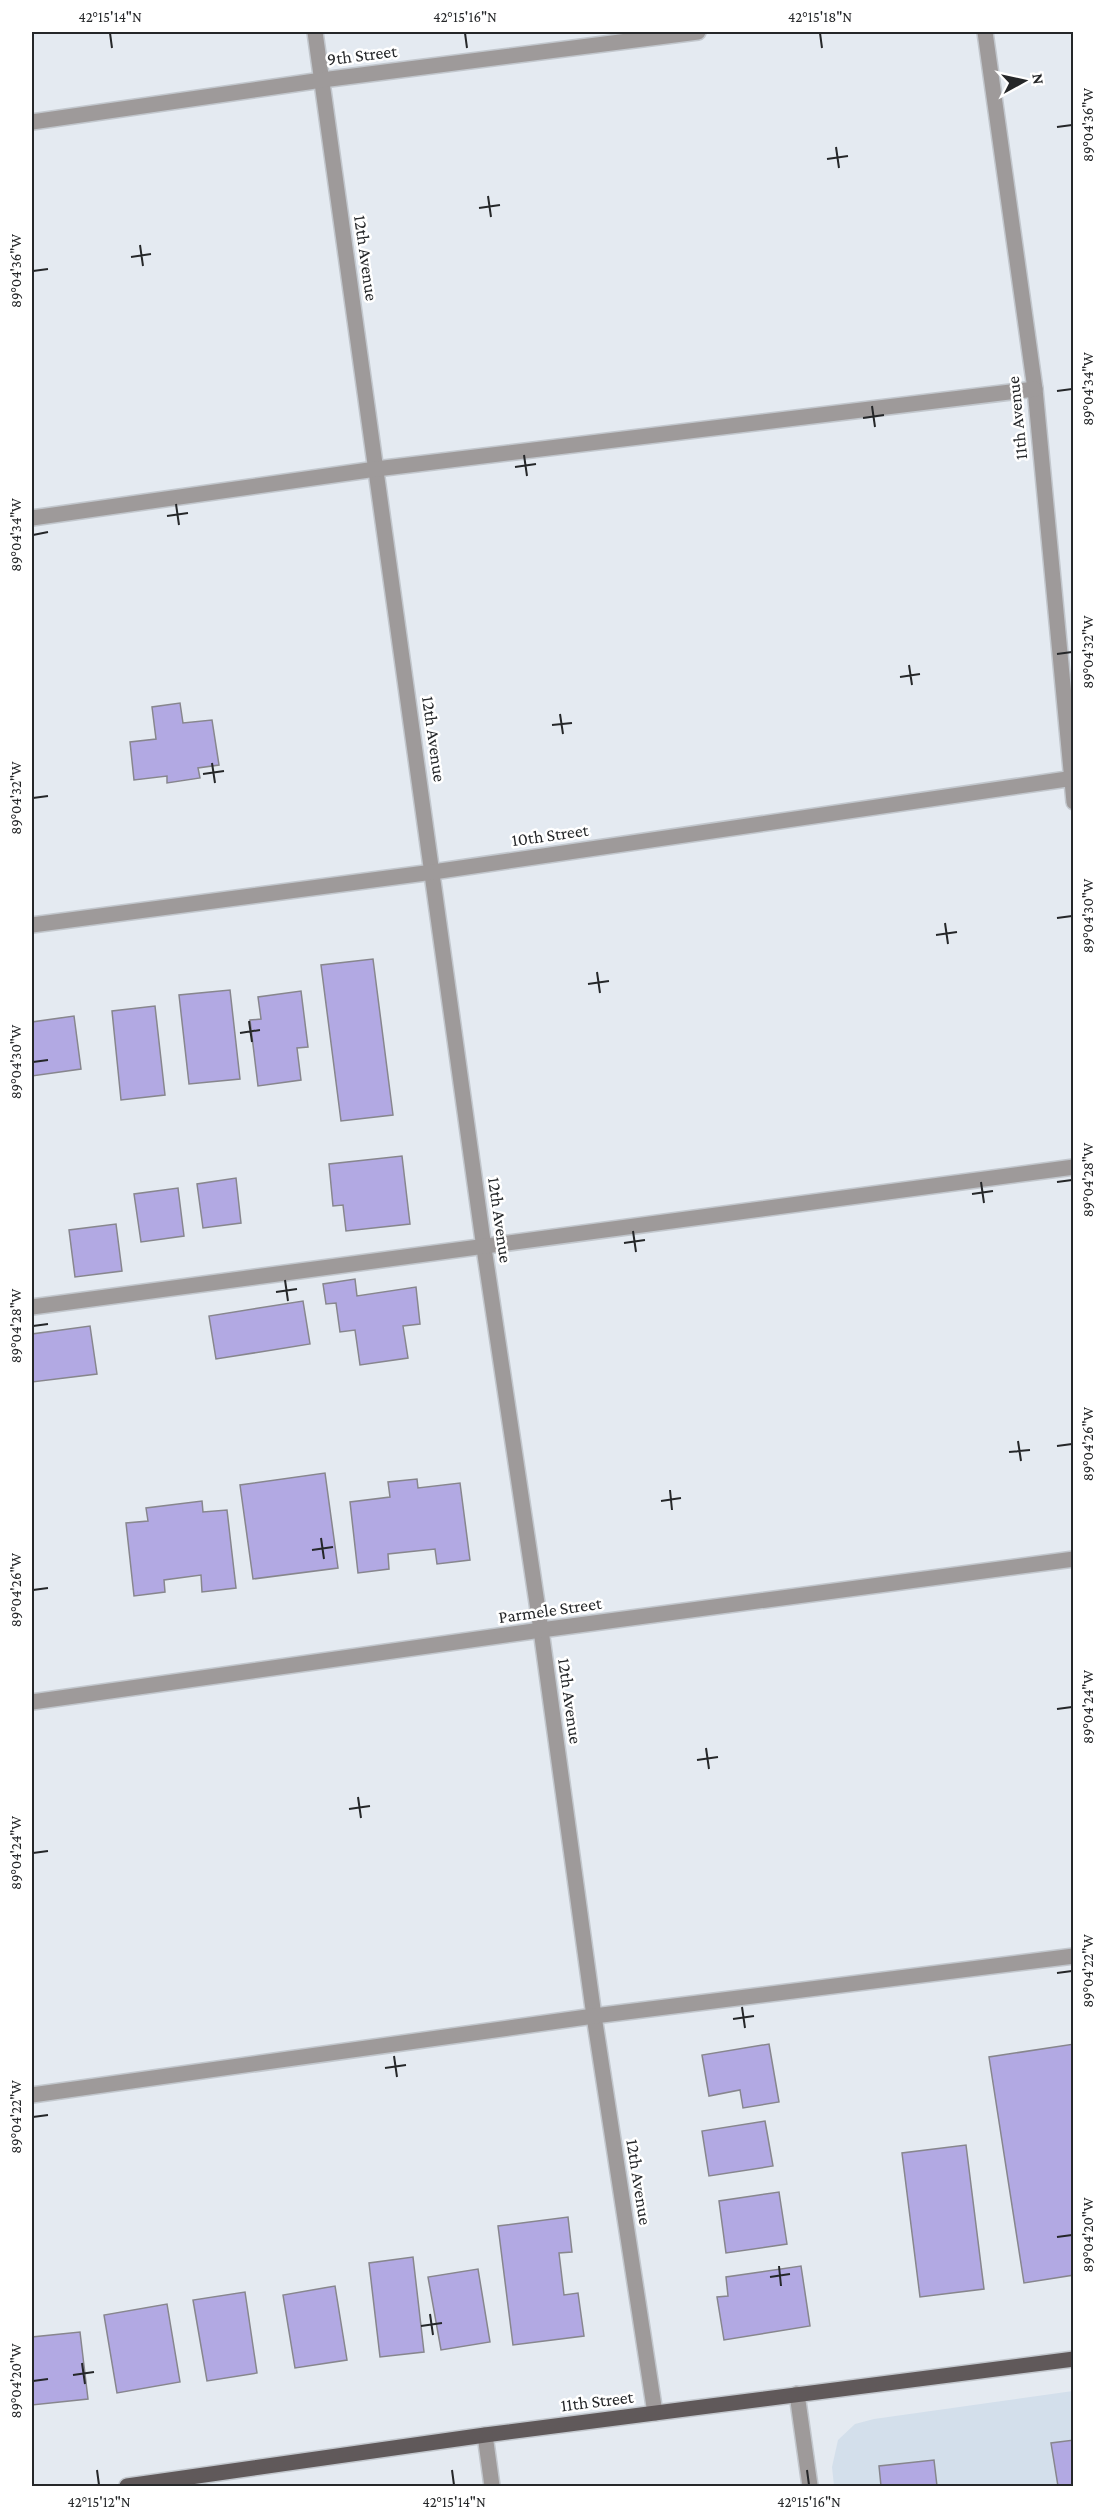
<svg xmlns="http://www.w3.org/2000/svg" width="1105" height="2518" viewBox="0 0 1105 2518" font-family="'Crimson Pro',serif">
  <style>
    .built { fill: #d3dfeb }
    .building { fill: #b2a9e3; stroke: #87868d; stroke-width: 1.5 }
    .lines { fill: none; stroke-linecap: round; stroke-linejoin: round }
    .minor-casing { stroke: #c2c7cd; stroke-width: 18 }
    .major-casing { stroke: #c2c7cd; stroke-width: 18 }
    .minor { stroke: #9e9a9a; stroke-width: 15 }
    .major { stroke: #60595a; stroke-width: 15 }
    .ticks { fill: none; stroke: #252729; stroke-width: 2 }
    .labels { text-anchor: middle; stroke-width: 5; stroke-linejoin: round; paint-order: stroke }
    .street-label { font-size: 18px; fill: #252729; stroke: #fff }
    .neatline { fill: none; stroke: #252729; stroke-width: 2 }
    .ticks-label { font-size: 15px; text-anchor: middle; fill: #252729 }
  </style>
  <rect width="100%" height="100%" fill="#e4eaf1"/>
  <!-- built -->
  <polygon class="built" points="1073,2391 1073,2486 834,2486 832,2467 838,2440 855,2424 874,2419"/>
  <!-- building -->
  <g class="building">
    <polygon points="180,703 183,723 212,720 219,765 198,768 200,778 167,783 167,776 134,780 130,742 156,739 152,707"/>
    <polygon points="373,959 393,1115 341,1121 321,965"/>
    <polygon points="230,990 240,1079 189,1084 179,995"/>
    <polygon points="301,991 308,1047 297,1048 301,1080 258,1086 250,1020 261,1019 258,997"/>
    <polygon points="155,1006 165,1095 121,1100 112,1011"/>
    <polygon points="74,1016 81,1069 32,1076 32,1022"/>
    <polygon points="402,1156 410,1224 346,1231 343,1205 333,1206 329,1164"/>
    <polygon points="236,1178 241,1223 203,1228 197,1184"/>
    <polygon points="178,1188 184,1236 141,1242 134,1194"/>
    <polygon points="116,1224 122,1271 75,1277 69,1230"/>
    <polygon points="355,1279 357,1296 416,1287 420,1324 403,1326 408,1358 360,1365 355,1330 340,1332 336,1303 326,1304 323,1284"/>
    <polygon points="303,1301 310,1344 216,1359 209,1316"/>
    <polygon points="90,1326 97,1374 32,1382 32,1334"/>
    <polygon points="325,1473 338,1568 253,1579 240,1485"/>
    <polygon points="417,1479 418,1488 460,1483 470,1560 437,1564 435,1549 388,1554 389,1569 358,1573 350,1502 390,1497 388,1482"/>
    <polygon points="202,1501 203,1512 227,1510 236,1588 202,1592 201,1575 164,1580 165,1592 134,1596 126,1523 148,1521 146,1508"/>
    <polygon points="769,2044 779,2102 743,2108 740,2090 709,2096 702,2055"/>
    <polygon points="1074,2044 1074,2275 1024,2283 989,2057"/>
    <polygon points="765,2121 773,2166 709,2176 702,2131"/>
    <polygon points="966,2145 984,2289 920,2297 902,2153"/>
    <polygon points="779,2192 787,2244 726,2253 719,2201"/>
    <polygon points="568,2217 572,2252 559,2253 564,2295 578,2293 584,2336 513,2345 498,2226"/>
    <polygon points="413,2257 424,2352 380,2357 369,2263"/>
    <polygon points="801,2266 810,2326 724,2340 717,2297 728,2296 726,2277"/>
    <polygon points="478,2269 490,2342 441,2350 428,2277"/>
    <polygon points="335,2286 347,2360 295,2368 283,2295"/>
    <polygon points="245,2292 257,2373 207,2381 193,2300"/>
    <polygon points="167,2304 180,2382 117,2393 104,2315"/>
    <polygon points="80,2332 88,2399 32,2405 32,2337"/>
    <polygon points="1074,2440 1074,2486 1058,2486 1051,2443"/>
    <polygon points="934,2460 937,2486 881,2486 879,2466"/>
  </g>
  <g class="lines">
    <!-- minor casing -->
    <g class="minor-casing">
      <g id="minor">
        <polyline points="315,32 484,1248 541,1630 594,2016 655,2413"/>
        <polyline points="985,32 1035,389 1074,802"/>
        <polyline points="32,122 322,80 698,32"/>
        <polyline points="32,518 376,469 1035,389"/>
        <polyline points="32,925 433,872 1074,778"/>
        <polyline points="32,1307 1074,1167"/>
        <polyline points="32,1702 541,1630 1074,1559"/>
        <polyline points="32,2095 594,2016 1074,1956"/>
        <polyline points="797,2394 810,2486"/>
        <polyline points="485,2435 492,2486"/>
      </g>
    </g>
    <!-- major casing -->
    <g class="major-casing">
      <polyline id="major" points="127,2486 485,2435 1074,2359"/>
    </g>
    <!-- minor -->
    <use href="#minor" class="minor"/>
    <!-- major -->
    <use href="#major" class="major"/>
  </g>
  <!-- ticks -->
  <path class="ticks" d="M110,33L112,48M465,33L467,48M820,33L822,48M1057,127L1072,125M836,147L839,168M827,159L848,156M488,196L491,217M479,208L500,205M140,245L143,266M131,257L151,254M33,271L48,269M1057,391L1072,389M872,406L875,427M863,418L884,415M524,455L527,476M515,467L536,464M176,504L179,525M167,516L188,513M33,535L48,532M1057,654L1072,652M909,665L912,685M900,677L920,674M560,714L563,734M552,725L572,723M212,763L215,783M203,774L224,771M33,798L48,796M1057,918L1072,916M945,923L948,944M936,935L957,932M597,972L600,993M588,984L609,981M249,1021L252,1042M240,1033L260,1030M33,1062L48,1060M981,1182L984,1203M1057,1182L1072,1180M972,1194L993,1191M633,1231L636,1252M624,1243L645,1240M285,1280L288,1301M276,1292L297,1289M33,1326L48,1324M1018,1441L1021,1461M1057,1446L1072,1444M1009,1452L1030,1450M670,1490L672,1510M661,1501L681,1498M321,1538L324,1559M312,1550L333,1547M33,1590L48,1588M1057,1709L1072,1707M706,1748L709,1769M697,1760L718,1757M358,1797L361,1818M349,1809L370,1806M33,1853L48,1851M1057,1973L1072,1971M742,2007L745,2028M733,2019L754,2016M394,2056L397,2077M385,2068L406,2065M33,2117L48,2115M1057,2237L1072,2235M779,2266L781,2286M770,2277L790,2274M430,2314L433,2335M421,2326L442,2323M82,2363L85,2384M73,2375L94,2372M33,2381L48,2379M97,2470L99,2485M452,2470L454,2485M807,2470L809,2485"/>
  <g class="labels">
    <!-- street labels -->
    <g class="street-label">
      <text transform="translate(362 55) rotate(-7)" y="6">9th Street</text>
      <text transform="translate(366 258) rotate(82)" y="6">12th Avenue</text>
      <text transform="translate(1017 418) rotate(-96)" y="6">11th Avenue</text>
      <text transform="translate(434 739) rotate(82)" y="6">12th Avenue</text>
      <text transform="translate(550 835) rotate(-8)" y="6">10th Street</text>
      <text transform="translate(500 1220) rotate(82)" y="6">12th Avenue</text>
      <text transform="translate(550 1610) rotate(-8)" y="6">Parmele Street</text>
      <text transform="translate(570 1701) rotate(82)" y="6">12th Avenue</text>
      <text transform="translate(639 2182) rotate(81)" y="6">12th Avenue</text>
      <text transform="translate(597 2401) rotate(-7)" y="6">11th Street</text>
    </g>
  </g>
  <!-- border -->
  <rect width="1105" height="2518" fill="none" stroke="#ffffff" stroke-width="66"/>
  <!-- north arrow -->
  <g transform="translate(1024 81) rotate(82)" stroke="#ffffff" stroke-width="4.5" paint-order="stroke">
  <path d="M0-4.5L10 22L0 15L-10 22Z" fill="#252729"/>
  <text y="-9" font-size="16" font-weight="bold" text-anchor="middle" fill="#252729">N</text>
  </g>
  <rect x="33" y="33" width="1039" height="2452" class="neatline"/>
  <g class="ticks-label">
    <text x="110" y="22">42°15'14"N</text>
    <text x="465" y="22">42°15'16"N</text>
    <text x="820" y="22">42°15'18"N</text>
    <text transform="translate(1088 125) rotate(-90)" y="5">89°04'36"W</text>
    <text transform="translate(16 271) rotate(-90)" y="5">89°04'36"W</text>
    <text transform="translate(1088 389) rotate(-90)" y="5">89°04'34"W</text>
    <text transform="translate(16 535) rotate(-90)" y="5">89°04'34"W</text>
    <text transform="translate(1088 652) rotate(-90)" y="5">89°04'32"W</text>
    <text transform="translate(16 798) rotate(-90)" y="5">89°04'32"W</text>
    <text transform="translate(1088 916) rotate(-90)" y="5">89°04'30"W</text>
    <text transform="translate(16 1062) rotate(-90)" y="5">89°04'30"W</text>
    <text transform="translate(1088 1180) rotate(-90)" y="5">89°04'28"W</text>
    <text transform="translate(16 1326) rotate(-90)" y="5">89°04'28"W</text>
    <text transform="translate(1088 1444) rotate(-90)" y="5">89°04'26"W</text>
    <text transform="translate(16 1590) rotate(-90)" y="5">89°04'26"W</text>
    <text transform="translate(1088 1707) rotate(-90)" y="5">89°04'24"W</text>
    <text transform="translate(16 1853) rotate(-90)" y="5">89°04'24"W</text>
    <text transform="translate(1088 1971) rotate(-90)" y="5">89°04'22"W</text>
    <text transform="translate(16 2117) rotate(-90)" y="5">89°04'22"W</text>
    <text transform="translate(1088 2235) rotate(-90)" y="5">89°04'20"W</text>
    <text transform="translate(16 2381) rotate(-90)" y="5">89°04'20"W</text>
    <text x="99" y="2507">42°15'12"N</text>
    <text x="454" y="2507">42°15'14"N</text>
    <text x="809" y="2507">42°15'16"N</text>
  </g>
</svg>
